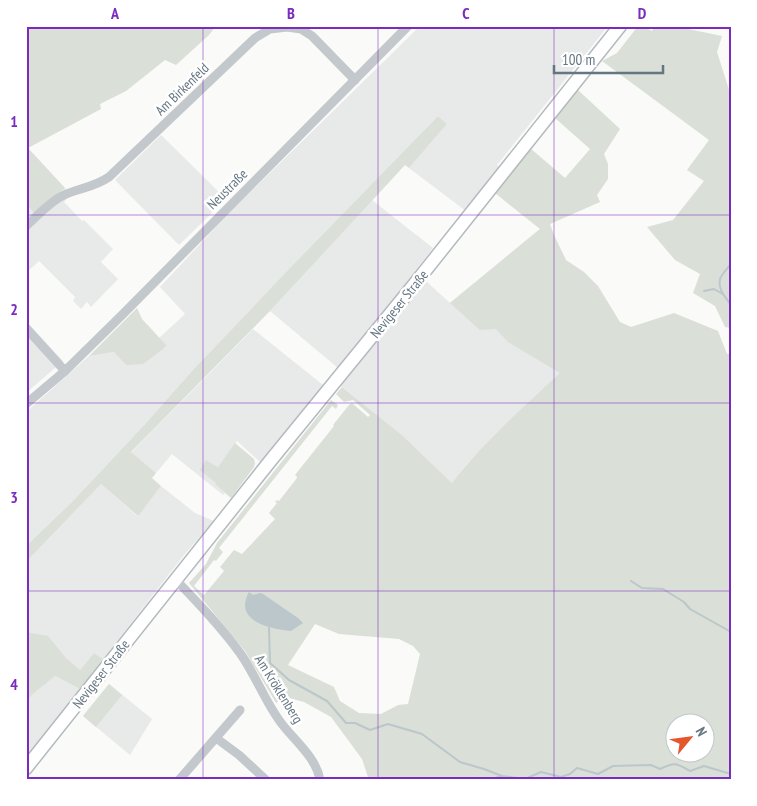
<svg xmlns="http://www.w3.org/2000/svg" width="757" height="806" viewBox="0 0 757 806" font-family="'PT Sans Narrow',sans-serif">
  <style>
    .built { fill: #e8e9e9 }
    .green { fill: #dadfd7; fill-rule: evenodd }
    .water { fill: #bbc7cb }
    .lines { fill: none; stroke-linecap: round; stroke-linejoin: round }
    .stream { stroke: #bbc7cb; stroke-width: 2 }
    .secondary-casing { stroke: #b3babf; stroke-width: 15 }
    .street { stroke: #c3c8cc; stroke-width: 9 }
    .secondary { stroke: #fff; stroke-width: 12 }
    .grid { fill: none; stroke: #7b2cbf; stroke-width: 1; stroke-opacity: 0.55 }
    .labels { text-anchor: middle; stroke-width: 5; stroke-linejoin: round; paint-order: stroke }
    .street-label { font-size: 14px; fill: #657683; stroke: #fff }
    .neatline { fill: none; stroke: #7b2cbf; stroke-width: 2 }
    .grid-label { font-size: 16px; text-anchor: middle; font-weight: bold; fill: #7b2cbf }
  </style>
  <rect width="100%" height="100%" fill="#fafaf8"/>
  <!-- built -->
  <g class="built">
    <polygon points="420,26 608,26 497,165 508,176 475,218 409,168 447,124 438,116 287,271 192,371 146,423 72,502 26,546 26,412 89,356 114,352 126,365 167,347 159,338 185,314 160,287 228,214"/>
    <polygon points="161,135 226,199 179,245 115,180"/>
    <polygon points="65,188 71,194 64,202 82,221 84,220 113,249 101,262 118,279 91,307 87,302 81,309 73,301 75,297 39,261 26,273 26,204 34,213"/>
    <polygon points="372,200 433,248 415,271 450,303 540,229 616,332 495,434 466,465 452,483 402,435 330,377 338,368 270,311"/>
    <polygon points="26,321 63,361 26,393"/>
    <polygon points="253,329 323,385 261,463 237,441 218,467 206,460 216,483 215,484 225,493 223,495 172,454 156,473 131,453 153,430 201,382"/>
    <polygon points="101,484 137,516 161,486 195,513 214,521 184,555 103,659 94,653 80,670 66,658 48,637 26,632 26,562"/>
    <polygon points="55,676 80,689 27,758 26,757 26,701 33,694"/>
    <polygon points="109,684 152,719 130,755 83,716"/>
  </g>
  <!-- green -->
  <g class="green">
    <polygon points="26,26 216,26 209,35 176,65 165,60 126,91 100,104 101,109 28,148 65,188 34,213 26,204"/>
    <polygon points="638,26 643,26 652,31 655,26 674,26 722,36 717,52 731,96 731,328 725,327 715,306 693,293 700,274 675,260 647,227 673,220 704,181 687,170 709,140 602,61 617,53"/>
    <path d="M578,90L620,129L604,154L608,164V179L597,195L600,202L550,224L554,235L566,260L584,272L598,286L620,322L631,327L674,313L718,331L727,354L731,353V780H423L421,777L395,780H369L362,759L331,717L304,702L285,697L276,703L245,651L189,583L206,564L217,543L331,400L338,405L336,409L332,406L219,548L223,552L216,561L214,560L194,586L204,595L224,571L220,567L234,550L242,554L275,519L269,513L277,503L275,502L277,500L279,501L297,478V477L295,475L334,426L333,425L349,405L352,403L368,417L370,415L353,400L344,402L336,394L342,387L402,435L452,483C483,442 523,408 560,373L508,342L496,329L480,330L450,303L540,229L495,193L530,148L565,178L590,149L555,118ZM315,624L339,634L399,639L413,646L420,654L408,704L398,705L381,714L359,713L340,701L334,687L288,665ZM674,724H704V754H674Z"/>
    <polygon points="438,116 447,124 409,168 405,165 270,311 131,452 156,473 152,478 161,486 138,516 101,484 26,562 26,546 72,502 146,423 192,371 287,271"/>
    <polygon points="137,308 142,319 167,346 143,364 126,365 114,352 89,356"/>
    <polygon points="235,443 254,459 255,463 254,467 231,498 215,484 216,483 200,470 206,460 218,467"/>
    <polygon points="26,632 48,636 66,658 80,670 94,653 103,659 80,689 55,676 33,694 26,701"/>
    <polygon points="109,684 122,695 96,727 83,716"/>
  </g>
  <!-- water -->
  <path class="water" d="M249,592L253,595L260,593L263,594L298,618L303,623L291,631C270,629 233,621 249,592Z"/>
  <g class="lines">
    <!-- stream -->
    <g class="stream">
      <polyline points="704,291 714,289 723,294 731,305"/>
      <path d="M723,294C715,279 722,275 731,264"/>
      <polyline points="631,581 642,588 663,589 684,602 690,609 731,632"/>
      <polyline points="269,628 270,663 289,680 327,701 346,723 355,723 370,730 388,724 422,734 460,762 484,769 502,776"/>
      <path d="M488,780L502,776L525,779L541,772L561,777L570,774L577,768L598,774L613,766L651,765L660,769C675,762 676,763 690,771L704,766L731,774"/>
    </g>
    <!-- secondary casing -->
    <g class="secondary-casing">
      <polyline id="secondary" points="26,768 271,460 413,286 620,26"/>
    </g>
    <!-- street -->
    <g class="street">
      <path d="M26,226C37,216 50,202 62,196C78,188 93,188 109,177L255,38L270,29L287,27L301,29L312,36L355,80"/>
      <polyline points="26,328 65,371"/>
      <polyline points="26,404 65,371 122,315 408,26"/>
      <path d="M176,580C199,604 221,627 240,653C255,674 264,699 279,720C292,739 316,756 320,780"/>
      <polyline points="216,738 239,755 266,780"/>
      <polyline points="179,780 240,710"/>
    </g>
    <!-- secondary -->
    <use href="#secondary" class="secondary"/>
  </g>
  <!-- grid -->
  <path class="grid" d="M203,26V780M378,26V780M554,26V780M26,215H731M26,403H731M26,591H731"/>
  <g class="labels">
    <!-- street labels -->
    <g class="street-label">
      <text transform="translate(182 89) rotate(-44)" y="5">Am Birkenfeld</text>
      <text transform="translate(227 189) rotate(-45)" y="5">Neustraße</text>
      <text transform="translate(399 304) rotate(-51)" y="5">Nevigeser Straße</text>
      <text transform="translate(101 674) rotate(-52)" y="5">Nevigeser Straße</text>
      <text transform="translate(279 689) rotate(58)" y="5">Am Kröklenberg</text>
    </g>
  </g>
  <!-- border -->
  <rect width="757" height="806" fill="none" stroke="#ffffff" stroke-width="55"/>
  <!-- north arrow -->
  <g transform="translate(690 738) rotate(61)"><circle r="24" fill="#ffffff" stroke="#c1c8cd"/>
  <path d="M0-4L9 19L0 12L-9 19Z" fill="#e4572e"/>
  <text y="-8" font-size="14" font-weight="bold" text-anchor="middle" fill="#657683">N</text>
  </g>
  <!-- scale -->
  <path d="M554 65v8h109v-8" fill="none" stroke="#657683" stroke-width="2.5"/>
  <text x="562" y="65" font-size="15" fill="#657683" stroke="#ffffff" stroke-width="4" paint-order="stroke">100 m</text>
  <rect x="28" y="28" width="702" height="750" class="neatline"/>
  <g class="grid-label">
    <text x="115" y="19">A</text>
    <text x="291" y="19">B</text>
    <text x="466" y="19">C</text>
    <text x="642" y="19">D</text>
    <text x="14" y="127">1</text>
    <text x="14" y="315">2</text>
    <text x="14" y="503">3</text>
    <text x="14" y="690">4</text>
  </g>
</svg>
